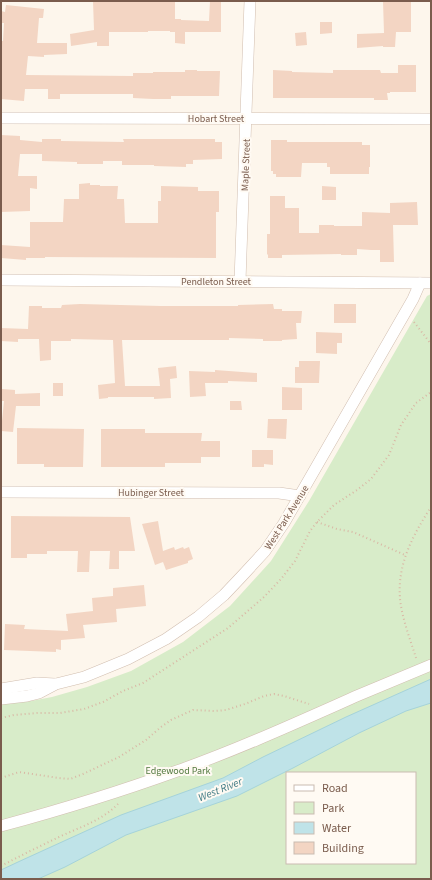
<svg xmlns="http://www.w3.org/2000/svg" width="432" height="880" viewBox="0 0 432 880" font-family="'Source Sans 3',sans-serif">
  <style>
    .green { fill: #d8ecc9; fill-rule: evenodd }
    .water { fill: #bfe3e8; stroke: #a5d3da }
    .building { fill: #f3d5c3 }
    .lines { fill: none; stroke-linecap: round; stroke-linejoin: round }
    .street-casing { stroke: #d1beb0; stroke-width: 12 }
    .path { stroke: #d9b8a5; stroke-width: 2; stroke-dasharray: 1 3; stroke-linecap: butt }
    .street { stroke: #fff; stroke-width: 11 }
    .labels { text-anchor: middle; stroke-width: 4; stroke-linejoin: round; paint-order: stroke }
    .street-label { font-size: 10px; fill: #7a5c4d; stroke: #fffaf3 }
    .park-label { font-size: 10px; fill: #537a41; stroke: #fffaf3 }
    .water-label { font-size: 11px; font-style: italic; fill: #437c86; stroke: #fffaf3 }
  </style>
  <rect width="100%" height="100%" fill="#fdf6ec"/>
  <!-- green -->
  <path class="green" d="M431,294V879H1V704L31,701L52,697L87,687L131,671L183,642L230,606L271,561L309,501L427,296ZM287,773H415V863H287Z"/>
  <!-- water -->
  <polygon class="water" points="431,679 431,703 406,711 359,733 293,768 237,796 126,835 65,867 38,879 1,879 1,870 18,862 121,815 223,778 263,757 346,717"/>
  <!-- building -->
  <g class="building">
    <polygon points="93,1 175,1 175,19 181,19 181,20 209,21 210,1 221,1 221,32 185,32 185,44 175,43 175,32 170,32 170,31 148,31 148,32 109,32 109,46 97,46 97,42 71,46 70,34 94,30"/>
    <polygon points="383,1 411,1 411,32 396,32 395,47 383,47 383,46 357,48 357,34 384,33"/>
    <polygon points="6,5 44,9 43,18 39,18 37,43 67,43 67,54 44,55 44,57 28,56 26,75 133,76 133,73 153,73 153,72 185,72 185,70 197,70 197,71 220,71 219,96 171,96 171,99 153,99 133,98 133,94 60,94 60,99 48,99 48,89 25,89 24,101 1,99 1,41 3,41 4,23 1,23 1,11 5,12"/>
    <polygon points="320,22 332,22 332,33 320,34"/>
    <polygon points="306,32 307,45 296,46 295,33"/>
    <polygon points="398,65 416,65 416,92 390,92 390,93 387,93 388,100 374,100 374,98 273,98 273,70 292,71 292,72 333,73 333,70 380,70 381,73 398,73"/>
    <polygon points="1,135 20,136 20,140 42,142 42,139 61,139 61,141 124,142 123,139 215,139 215,142 222,142 222,159 193,160 193,164 186,164 186,167 154,166 154,165 122,165 122,161 103,161 103,164 77,164 77,162 42,161 42,154 20,154 18,176 37,176 37,189 30,188 30,211 1,212"/>
    <polygon points="271,140 287,140 287,142 362,142 362,145 370,145 370,167 369,167 369,174 330,174 330,167 327,167 327,163 302,163 301,177 276,177 276,174 273,174 273,171 271,171"/>
    <polygon points="90,183 90,185 100,185 100,186 118,186 117,199 124,199 125,223 158,223 158,201 161,201 161,186 198,187 198,191 219,191 219,212 216,212 216,258 45,257 45,258 26,258 26,260 1,258 1,245 30,247 30,222 63,222 64,199 79,199 79,184"/>
    <polygon points="322,186 336,187 336,200 322,200"/>
    <polygon points="270,196 285,196 285,208 299,208 299,233 319,233 319,225 334,225 334,226 362,226 362,212 390,213 390,203 417,202 418,225 393,225 394,262 380,262 380,250 371,250 357,249 357,255 341,255 341,254 282,255 282,258 268,258 268,255 267,254 267,234 270,234"/>
    <polygon points="80,304 161,306 238,306 238,305 273,304 274,309 282,309 282,311 302,311 301,323 296,323 297,339 282,340 282,341 263,341 263,339 229,338 229,340 122,340 125,386 160,386 158,368 176,366 177,378 170,379 171,398 154,399 154,397 108,397 108,398 99,399 98,385 115,383 113,340 71,339 71,341 51,341 51,360 40,361 39,339 18,339 18,342 1,341 1,328 28,329 29,306 42,306 42,308 61,308 62,305"/>
    <rect x="334" y="304" width="22" height="19"/>
    <polygon points="316,332 342,333 342,343 337,343 337,354 316,353"/>
    <polygon points="299,361 320,361 319,383 295,383 295,367 299,367"/>
    <polygon points="215,370 257,373 257,382 228,381 228,383 205,383 206,396 190,397 189,371 215,372"/>
    <rect x="53" y="383" width="10" height="13"/>
    <polygon points="282,387 302,388 302,410 282,410"/>
    <polygon points="2,389 15,390 15,394 40,393 40,406 16,406 13,432 1,431 4,401 1,401"/>
    <polygon points="230,401 241,401 242,410 230,410"/>
    <polygon points="268,419 287,419 286,439 267,438"/>
    <polygon points="17,428 84,429 83,467 44,467 44,464 17,464"/>
    <polygon points="101,429 145,429 145,433 202,433 201,441 220,441 220,457 201,457 201,463 165,463 165,467 101,467"/>
    <polygon points="252,450 273,450 273,465 264,464 264,467 252,467"/>
    <polygon points="11,516 130,517 135,551 119,551 119,569 109,569 110,551 90,551 89,572 77,572 78,551 47,551 47,554 27,554 27,558 11,558"/>
    <polygon points="158,521 163,551 174,547 175,550 183,547 184,549 189,547 193,559 188,561 188,563 166,570 163,562 155,565 142,524"/>
    <polygon points="144,585 146,606 116,609 117,622 83,625 85,638 61,640 61,650 56,649 56,652 4,650 5,624 25,625 24,629 68,631 66,614 93,611 92,598 113,596 113,588"/>
  </g>
  <g class="lines">
    <!-- street casing -->
    <g class="street-casing">
      <g id="street">
        <polyline points="1,118 431,119"/>
        <polyline points="1,280 431,283"/>
        <polyline points="240,281 250,1"/>
        <polyline points="1,492 279,493 300,496"/>
        <polyline points="1,689 37,683 55,684"/>
        <polyline points="1,699 27,696 39,693 56,684 84,677 128,659 166,639 198,617 224,595 242,576 265,551 284,523 413,299 420,283"/>
        <path d="M1,826C60,810 119,792 177,771C239,749 298,722 359,695C383,685 407,675 431,665"/>
      </g>
    </g>
    <!-- path -->
    <g class="path">
      <polyline points="414,322 431,344"/>
      <polyline points="317,522 337,529 353,532 405,555"/>
      <path d="M416,658C410,639 402,618 400,599C397,564 413,535 431,507"/>
      <polyline points="1,718 14,715 37,713 60,713 84,709 103,702 123,691 143,683 228,628 264,597 281,579 295,561 310,531 317,522 334,505 357,490 371,479 389,455 401,425 416,403 431,392"/>
      <polyline points="1,778 19,772 59,778 70,779 83,774 119,757 146,740 161,727 171,720 193,710 215,711 226,710 245,704 264,696 274,694 284,696 309,704"/>
      <path d="M1,866C20,856 40,846 59,837C80,827 101,821 118,804"/>
    </g>
    <!-- street -->
    <use href="#street" class="street"/>
  </g>
  <g class="labels">
    <!-- street labels -->
    <g class="street-label">
      <text x="216" y="122">Hobart Street</text>
      <text transform="translate(245 165) rotate(-88)" y="4">Maple Street</text>
      <text x="216" y="285">Pendleton Street</text>
      <text x="151" y="496">Hubinger Street</text>
      <text transform="translate(286 517) rotate(-58)" y="4">West Park Avenue</text>
    </g>
    <!-- park labels -->
    <g class="park-label">
      <text x="178" y="774">Edgewood Park</text>
    </g>
    <!-- water labels -->
    <g class="water-label">
      <text transform="translate(220 789) rotate(-22)" y="4">West River</text>
    </g>
  </g>
  <!-- border -->
  <rect width="432" height="880" fill="none" stroke="#7a5c4d" stroke-width="4"/>
  <!-- legend -->
  <rect x="286" y="772" width="130" height="92" fill="#fffaf3" stroke="#cabbb1"/>
  <rect x="294" y="785" width="20" height="6" fill="#ffffff" stroke="#cabbb1"/>
  <text x="322" y="792" font-size="12" fill="#7a5c4d">Road</text>
  <rect x="294" y="802" width="20" height="12" fill="#d8ecc9" stroke="#cabbb1"/>
  <text x="322" y="812" font-size="12" fill="#7a5c4d">Park</text>
  <rect x="294" y="822" width="20" height="12" fill="#bfe3e8" stroke="#cabbb1"/>
  <text x="322" y="832" font-size="12" fill="#7a5c4d">Water</text>
  <rect x="294" y="842" width="20" height="12" fill="#f3d5c3" stroke="#cabbb1"/>
  <text x="322" y="852" font-size="12" fill="#7a5c4d">Building</text>
</svg>
